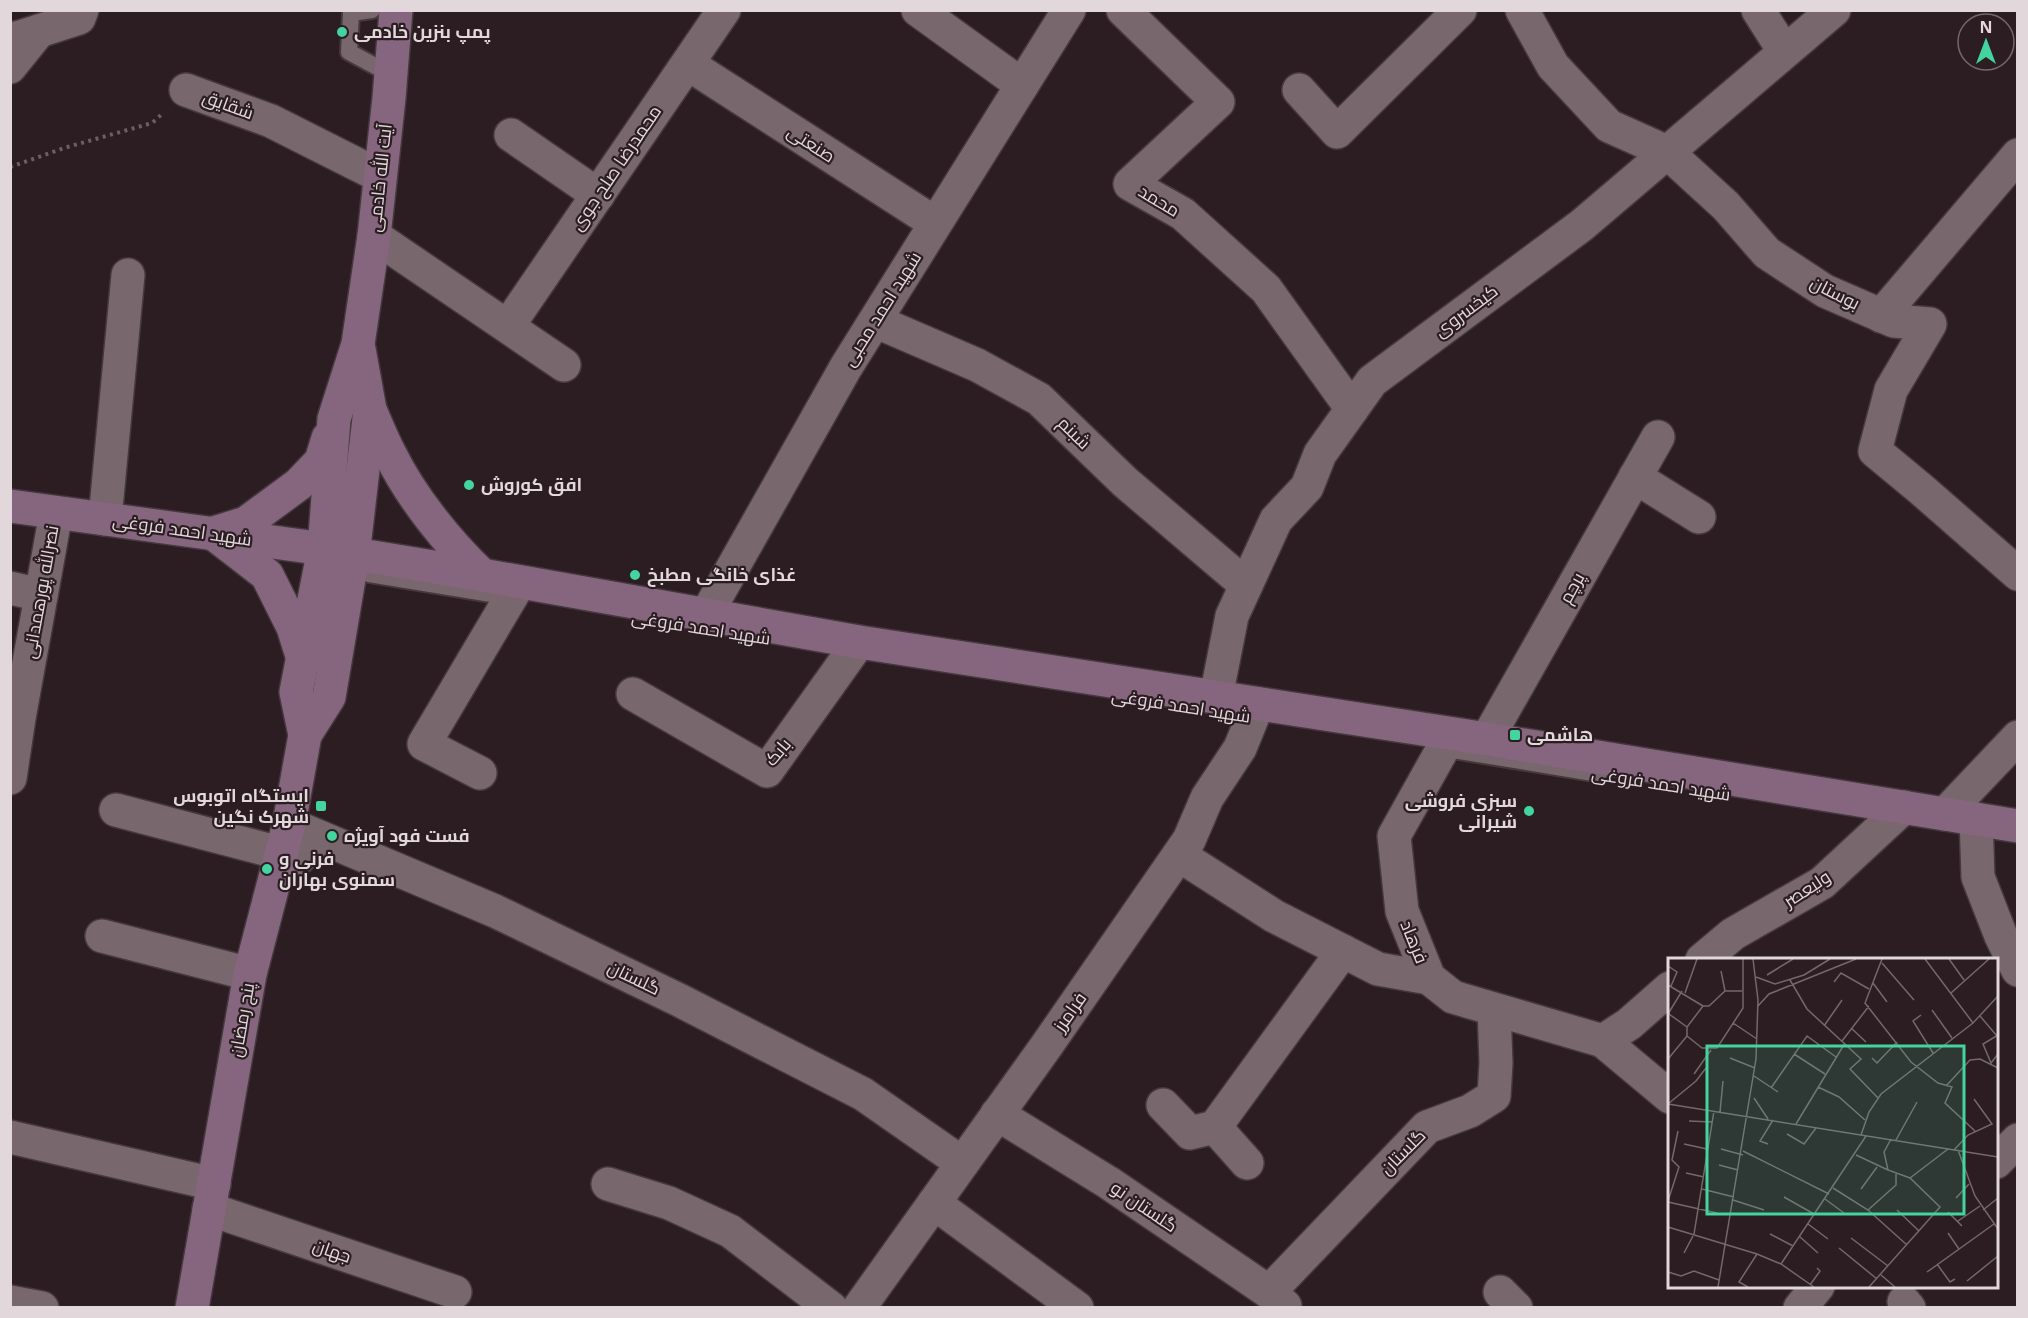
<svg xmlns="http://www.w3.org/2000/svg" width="2028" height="1318" viewBox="0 0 2028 1318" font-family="'Noto Sans',Cairo,sans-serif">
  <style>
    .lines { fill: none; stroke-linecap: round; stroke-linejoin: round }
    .lane-casing { stroke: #45393d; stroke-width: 20 }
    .street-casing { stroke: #45393d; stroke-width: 36 }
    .secondary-casing { stroke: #45393d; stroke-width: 36 }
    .path { stroke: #6b5f63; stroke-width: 4; stroke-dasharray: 3 4.5; stroke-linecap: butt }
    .lane { stroke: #78676c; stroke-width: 16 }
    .street { stroke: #78676c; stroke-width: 33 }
    .secondary { stroke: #86667f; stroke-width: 33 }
    .poi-dot { fill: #43d4a0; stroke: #2b1d21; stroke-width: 2 }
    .labels { text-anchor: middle; stroke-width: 4.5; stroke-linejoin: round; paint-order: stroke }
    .poi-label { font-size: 18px; font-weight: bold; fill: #e2d8db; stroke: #2b1d21; text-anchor: start }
    .street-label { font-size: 18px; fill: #e2d8db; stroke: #2b1d21 }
    .inset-road { fill: none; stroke: #74686b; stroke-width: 1.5 }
    .view { fill: #43d4a0; fill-opacity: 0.15; stroke: #43d4a0; stroke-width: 3 }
    .inset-edge { fill: none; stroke: #e2d8db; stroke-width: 3 }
  </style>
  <rect width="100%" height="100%" fill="#2b1d21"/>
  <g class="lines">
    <!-- lane casing -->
    <g class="lane-casing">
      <g id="lane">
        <polyline points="372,10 351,13 349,52 390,74"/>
        <polyline points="354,555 369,574 516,598"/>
        <polyline points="1447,749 1599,774"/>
      </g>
    </g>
    <!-- street casing -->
    <g class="street-casing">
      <g id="street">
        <polyline points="918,10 1022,85"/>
        <polyline points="1123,10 1218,102 1130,184 1183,214 1266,289 1352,409"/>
        <polyline points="1522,10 1553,66 1609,126 1667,152 1726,206 1767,253 1825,291 1894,321 1930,324 1891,390 1875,451 1922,490 2018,574"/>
        <polyline points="1758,10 1784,51"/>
        <polyline points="10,38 14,39 79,18 82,10"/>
        <polyline points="688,64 935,223"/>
        <polyline points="10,67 39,31"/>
        <polyline points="186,90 271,121 380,176"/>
        <polyline points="1299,90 1337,132 1460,10"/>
        <polyline points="511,135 598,195"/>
        <polyline points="374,236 564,365"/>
        <polyline points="1881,316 2018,155"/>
        <polyline points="875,321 977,365 1039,399 1125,482 1246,585"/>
        <polyline points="508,326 724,10"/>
        <polyline points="1635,477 1699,517"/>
        <polyline points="105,519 128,275"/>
        <polyline points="10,588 41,595"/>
        <polyline points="706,615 846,367 1069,10"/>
        <polyline points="633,694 767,771 859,642"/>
        <polyline points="1216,697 1232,616 1276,520 1307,487 1320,454 1372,381 1582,225 1834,10"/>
        <polyline points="1451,734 1394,836 1402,911 1429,978 1453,997 1603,1041 1670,1097"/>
        <polyline points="1487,739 1658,437"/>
        <polyline points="480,773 424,744 520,582"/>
        <polyline points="10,778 19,718 56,513"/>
        <polyline points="116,810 299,858"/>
        <polyline points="1945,814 2018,737"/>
        <polyline points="1976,819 1978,877 2001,936 2018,970"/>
        <polyline points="289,824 495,911 679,1000 863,1094 962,1163"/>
        <polyline points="1179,855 1274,916 1378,969 1429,978"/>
        <polyline points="102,936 250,974"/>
        <polyline points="1702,960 1733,934 1822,883 1904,807"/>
        <polyline points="1603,1041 1629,1024 1670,988"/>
        <polyline points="1163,1105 1190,1133 1215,1127 1247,1163"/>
        <polyline points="997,1114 1109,1183 1269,1292 1285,1306"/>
        <polyline points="1215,1127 1343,951"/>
        <polyline points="10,1137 214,1184"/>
        <polyline points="1996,1162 2018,1140"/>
        <polyline points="608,1184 669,1203 730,1231 831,1308"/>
        <polyline points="934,1203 1077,1308"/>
        <polyline points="209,1209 455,1292"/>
        <polyline points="1269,1292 1427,1127 1470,1111 1494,1096 1496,1063 1494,1010"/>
        <polyline points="1500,1292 1516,1308"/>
        <polyline points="10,1302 42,1308"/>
        <polyline points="1904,1302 1909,1308"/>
        <polyline points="859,1308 1047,1045 1189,840 1207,798 1240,748 1258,704"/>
        <polyline points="1800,1308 1818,1286"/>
      </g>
    </g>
    <!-- secondary casing -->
    <g class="secondary-casing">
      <g id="secondary">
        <path d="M371,412C377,426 383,441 390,454C411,497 448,543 482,575"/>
        <polyline points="10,506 324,549 482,575 859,642 1487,739 2018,826"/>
        <polyline points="214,533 246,523 299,484 321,461 328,438"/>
        <polyline points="214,534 267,575 293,627 303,659"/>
        <polyline points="305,735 329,697 353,555 370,410 359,349"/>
        <polyline points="192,1308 250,974 289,824 305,735 296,692 324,549 334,419 358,344 374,236 389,98 396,10"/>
      </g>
    </g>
    <!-- path -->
    <polyline class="path" points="10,167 64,148 152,123 162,114"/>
    <!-- lane -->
    <use href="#lane" class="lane"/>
    <!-- street -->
    <use href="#street" class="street"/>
    <!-- secondary -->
    <use href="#secondary" class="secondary"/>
  </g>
  <!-- markers -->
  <g class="poi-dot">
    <circle cx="342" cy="32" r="6"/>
    <circle cx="469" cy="485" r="6"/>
    <circle cx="635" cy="575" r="6"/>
    <rect x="1509" y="729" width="12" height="12" rx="3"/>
    <rect x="315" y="800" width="12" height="12" rx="3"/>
    <circle cx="1529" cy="811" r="6"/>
    <circle cx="332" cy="836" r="6"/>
    <circle cx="267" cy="869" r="6"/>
  </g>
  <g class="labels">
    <!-- poi labels -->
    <g class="poi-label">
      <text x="354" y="38">پمپ بنزین خادمی</text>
      <text x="481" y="491">افق کوروش</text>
      <text x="647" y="581">غذای خانگی مطبخ</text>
      <text x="1527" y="741">هاشمی</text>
      <text x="309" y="802" text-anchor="end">ایستگاه اتوبوس<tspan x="309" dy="21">شهرک نگین</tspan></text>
      <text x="1517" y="807" text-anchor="end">سبزی فروشی<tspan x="1517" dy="21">شیرانی</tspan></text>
      <text x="344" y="842">فست فود آویژه</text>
      <text x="279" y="865">فرنی و<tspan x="279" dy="21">سمنوی بهاران</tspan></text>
    </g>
    <!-- street labels -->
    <g class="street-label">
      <text transform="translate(228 105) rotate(20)" y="6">شقایق</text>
      <text transform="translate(811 144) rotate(33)" y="6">صنعتی</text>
      <text transform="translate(616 168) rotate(-56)" y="6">محمدرضا صلح جوی</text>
      <text transform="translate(380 178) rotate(-84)" y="6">آیت الله خادمی</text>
      <text transform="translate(1159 201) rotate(31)" y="6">محمد</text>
      <text transform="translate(1835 293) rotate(27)" y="6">بوستان</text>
      <text transform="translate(882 309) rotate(-58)" y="6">شهید احمد محبی</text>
      <text transform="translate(1466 311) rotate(-37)" y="6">کیخسروی</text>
      <text transform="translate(1074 433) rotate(44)" y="6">شبنم</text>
      <text transform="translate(182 530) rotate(8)" y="6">شهید احمد فروغی</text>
      <text transform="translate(1572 588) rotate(-61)" y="6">پرچم</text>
      <text transform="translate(41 592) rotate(-80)" y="6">نصرالله پورهمدانی</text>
      <text transform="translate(701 628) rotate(9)" y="6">شهید احمد فروغی</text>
      <text transform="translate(1181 706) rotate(9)" y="6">شهید احمد فروغی</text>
      <text transform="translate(778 752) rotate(-50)" y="6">بابک</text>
      <text transform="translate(1661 784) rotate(9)" y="6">شهید احمد فروغی</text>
      <text transform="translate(1807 889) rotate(-33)" y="6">ولیعصر</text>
      <text transform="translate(1414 942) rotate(68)" y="6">فرهاد</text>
      <text transform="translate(634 978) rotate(26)" y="6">گلستان</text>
      <text transform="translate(1070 1012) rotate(-55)" y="6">فرامرز</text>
      <text transform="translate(242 1020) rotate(-80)" y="6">پنج رمضان</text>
      <text transform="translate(1403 1152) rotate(-45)" y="6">گلستان</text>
      <text transform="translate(1144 1207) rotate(34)" y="6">گلستان نو</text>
      <text transform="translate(332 1251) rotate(19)" y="6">جهان</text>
    </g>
  </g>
  <!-- overview -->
  <g transform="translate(1668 958)">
    <rect width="330" height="330" fill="#2b1d21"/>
    <path class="inset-road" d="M214,1L197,45L243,104L270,125L284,129L277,145L307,173M257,1L305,65M281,1L296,22M214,5L246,42M0,8L9,14L3,28M53,13L57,33M99,17L125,1M88,19L107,26L136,17L162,1M122,22L139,51L193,101L182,111L210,140M166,24L173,15L201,31M205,25L219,44M0,27L35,48M17,35L29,1M283,35L321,1M90,48L101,36L188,1M264,52L284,80M0,56L14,33M1,56L19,69M253,57L245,63L265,95M312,58L329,78M65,65L89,81M156,68L174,42M183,70L198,84M330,77L315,86L323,105L330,96M19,78L34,90H49L75,50V1M174,83L201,48M126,96L157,116M62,100L87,110M204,100L209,105L229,84M0,101L19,78V69L35,48H41L57,33H74M26,116L43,92M86,118L110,134M278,128L302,102L312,101L330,110M150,129L171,139L197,162M103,130L139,78L168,99M86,140L100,161M0,146L28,123L38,110M0,146L330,199M52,154L55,123M21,163L44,164M128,166L177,85M119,176L136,186L148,170M193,177L201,154L213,136L305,65L330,38M228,182L249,144M16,186L39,191M100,186L92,183L105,162M53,191L75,197M286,192L300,177L324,166L306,141M290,192L307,238L330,271M75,193L161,236M188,197L220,212M51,207L70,212M18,215L36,219M242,220L280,191M165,230L200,252L239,287M34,231L66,239M193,231L209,209M116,239L146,256M288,240L301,226M157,241L176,255M65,242L96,252M0,243L11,209L4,202L10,173M0,244L49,255M200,252L228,227V216M229,252L251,273M315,252L330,240M280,254L294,268M290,263L312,248M140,266L160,281M0,269L89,296L113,306L146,329M280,275L291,291M102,276L125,288M131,278L150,295M183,280L220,308M171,290L209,321M16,295L26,276L46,153M113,306L198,178M269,306L282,324L287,321M0,314L13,318L26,313L51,322M259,314L326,266M213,317L227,329M299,323L330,298M142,327L152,313L149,310M50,329L88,101L90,42L85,1M80,329L71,324L89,296M201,329L272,249L242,220L220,212L216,194L223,181"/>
    <path class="view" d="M39,88H296V256H39Z"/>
    <rect width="330" height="330" class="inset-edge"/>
  </g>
  <!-- border -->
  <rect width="2028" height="1318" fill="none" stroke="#e2d8db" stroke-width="24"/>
  <!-- north arrow -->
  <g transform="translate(1986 42)"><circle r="28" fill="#2b1d21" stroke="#74686b" stroke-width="1.5"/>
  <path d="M0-4.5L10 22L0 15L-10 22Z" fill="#43d4a0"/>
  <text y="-9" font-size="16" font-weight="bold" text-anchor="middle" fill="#e2d8db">N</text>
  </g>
</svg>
